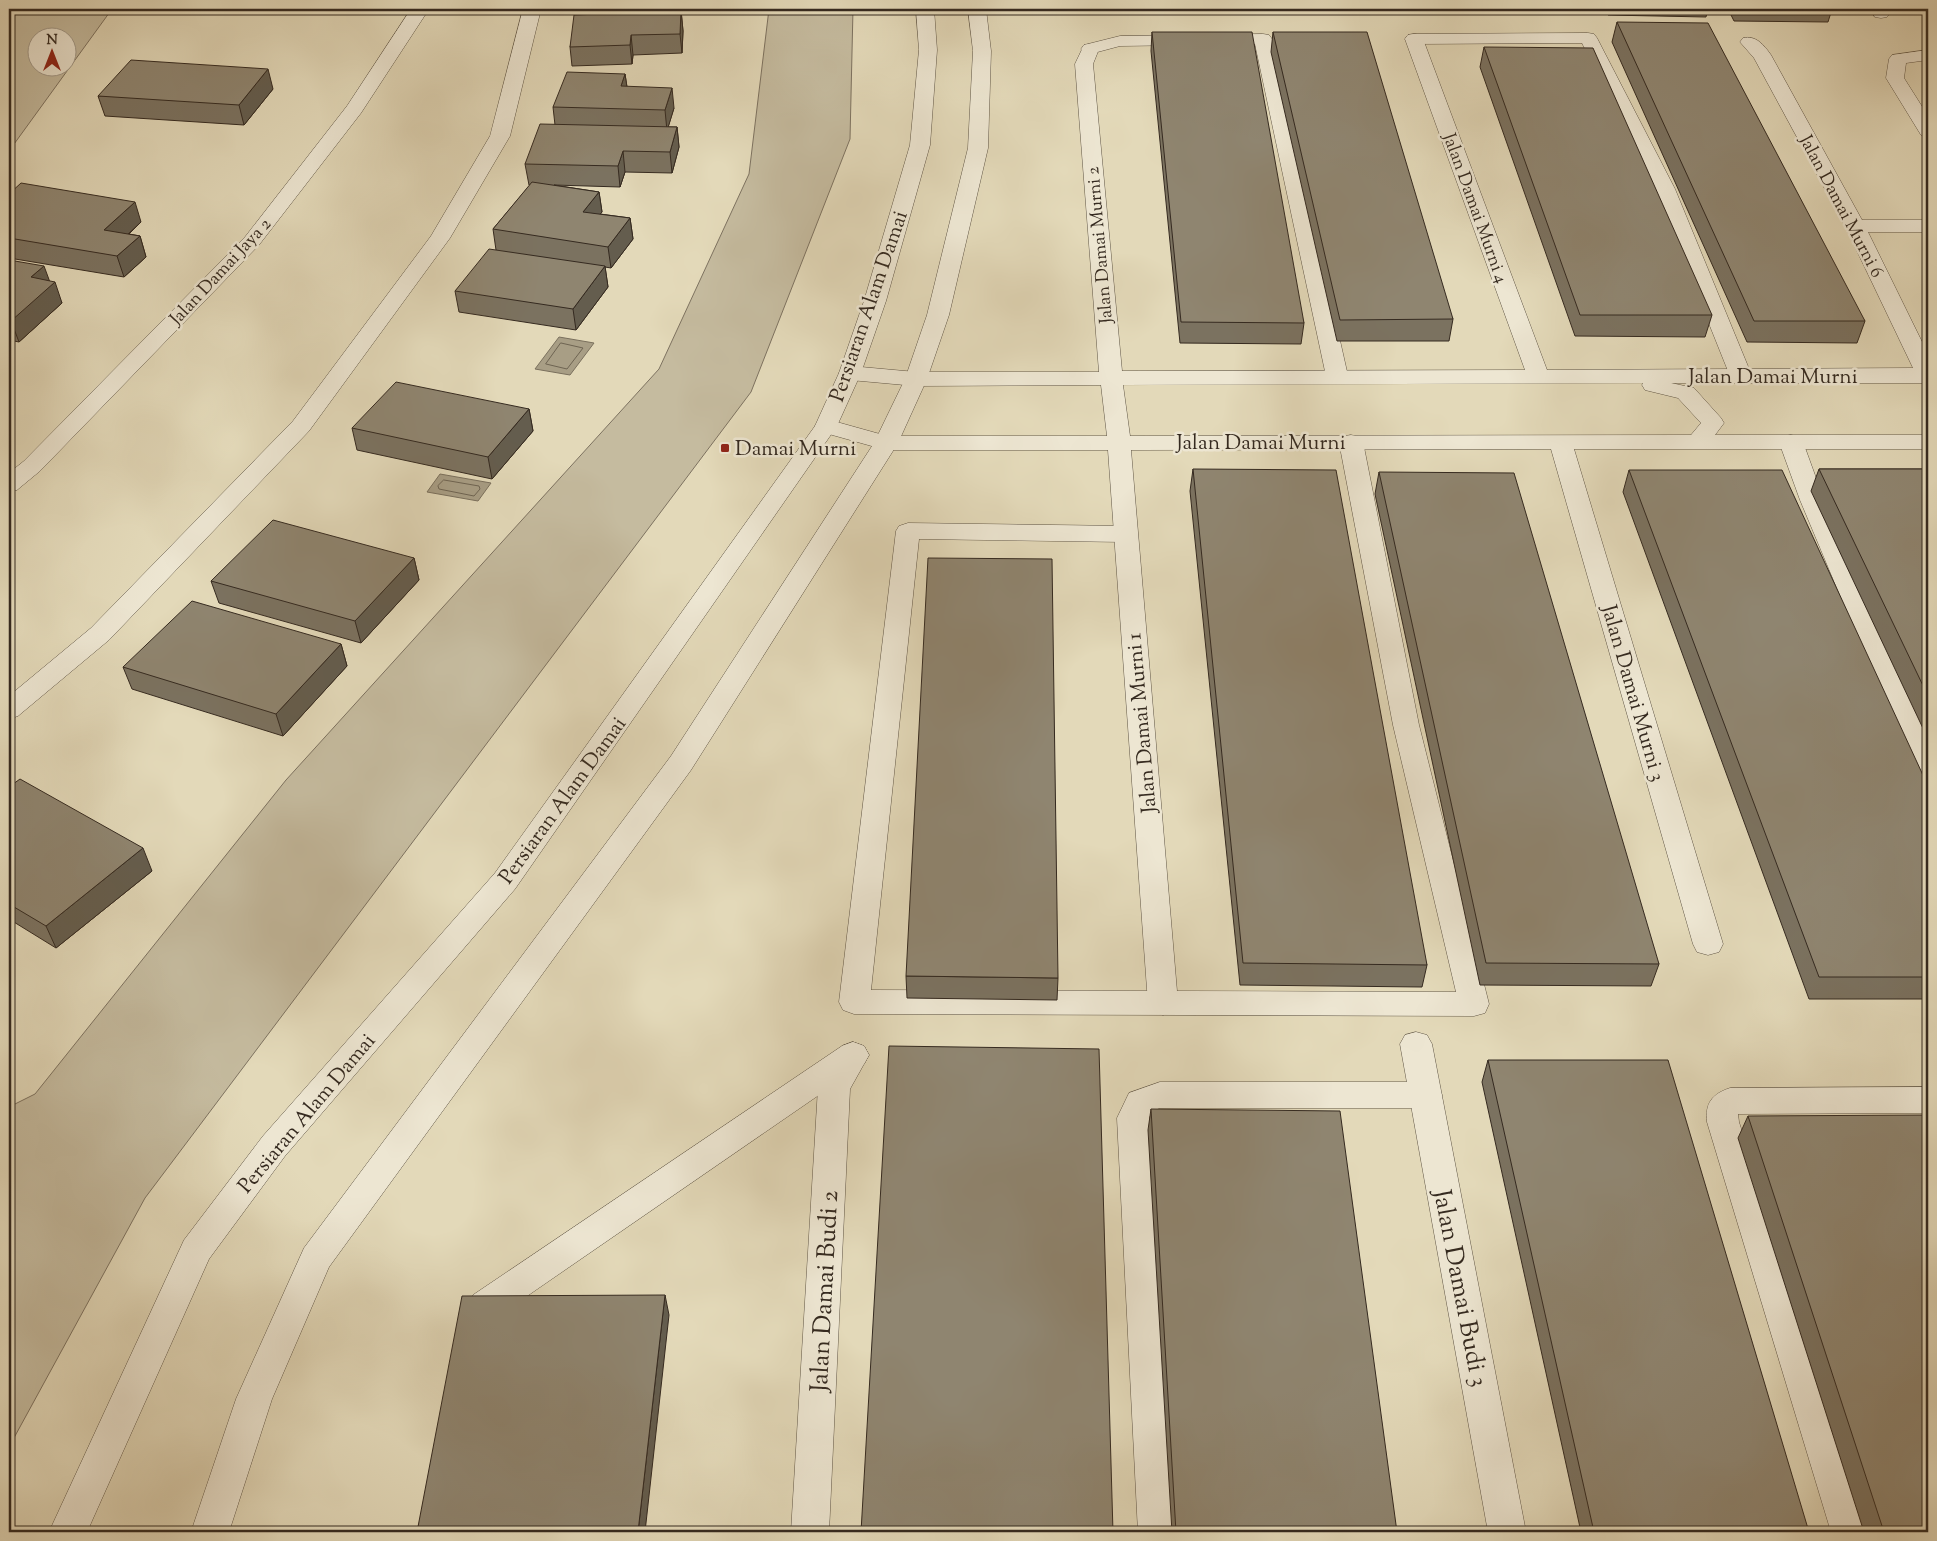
<svg xmlns="http://www.w3.org/2000/svg" width="1937" height="1541" viewBox="0 0 1937 1541" font-family="'Sorts Mill Goudy',serif">
  <style>
    .green { fill: #c5bb9f; stroke: #7d7260; fill-rule: evenodd }
    .water { fill: #a89e85; stroke: #7a705d }
    .lines { fill: none; stroke-linecap: round; stroke-linejoin: round }
    .shore { stroke: #6e6452; stroke-width: 1 }
    .service-casing { stroke: #605646; stroke-width: 1 }
    .minor-casing { stroke: #605646; stroke-width: 1 }
    .tertiary-casing { stroke: #605646; stroke-width: 1 }
    .service { fill: #ede6d2; fill-rule: evenodd }
    .minor { fill: #ede6d2; fill-rule: evenodd }
    .tertiary { fill: #ede6d2; fill-rule: evenodd }
    .wall { fill: #7b7260; stroke: #352a20 }
    .shaded-wall { fill: #645d4e; stroke: #352a20 }
    .building { fill: #8f8570; stroke: #352a20 }
    .poi-dot { fill: #8f2418; stroke: #ede6d2; stroke-width: 2 }
    .labels { text-anchor: middle; stroke-width: 5; stroke-linejoin: round; paint-order: stroke }
    .far-street-label { font-size: 18px; fill: #352a20; stroke: #ede6d2 }
    .street-label { font-size: 21px; fill: #352a20; stroke: #ede6d2 }
    .poi-label { font-size: 21px; fill: #352a20; stroke: #ede6d2; text-anchor: start }
    .near-street-label { font-size: 25px; fill: #352a20; stroke: #ede6d2 }
  </style>
  <rect width="100%" height="100%" fill="#e3d9b9"/>
  <filter id="stains"><feTurbulence type="fractalNoise" baseFrequency=".004" numOctaves="4"/><feColorMatrix values="0 0 0 0 .2 0 0 0 0 .09 0 0 0 0 .02 0 0 0 .5 -.17"/></filter>
  <radialGradient id="worn" r=".72"><stop offset=".6" stop-color="#630" stop-opacity="0"/><stop offset="1" stop-color="#630" stop-opacity=".3"/></radialGradient>
  <!-- green -->
  <g class="green">
    <path d="M9,9H112L9,151ZM38,38H68V68H38Z"/>
    <polygon points="769,9 853,9 850,139 751,392 145,1198 9,1447 9,1107 35,1094 286,780 659,369 749,174"/>
  </g>
  <!-- water -->
  <g class="water">
    <polygon points="559,337 594,343 570,375 535,369"/>
    <polygon points="440,474 491,483 478,501 427,492"/>
  </g>
  <g class="lines">
    <!-- shore -->
    <g class="shore">
      <polygon points="561,343 583,348 567,369 546,364"/>
      <polygon points="444,480 479,486 480,489 474,496 439,489 438,486"/>
    </g>
    <!-- service casing -->
    <g class="service-casing">
      <g id="service">
        <polygon points="1588,33 1594,34 1597,38 1675,189 1752,376 1749,381 1741,383 1733,381 1730,376 1655,189 1582,43 1414,44 1408,43 1405,39 1408,35 1414,34"/>
        <polygon points="1263,34 1269,35 1272,39 1348,376 1345,381 1337,383 1329,381 1326,376 1255,44 1120,46 1090,54 1084,53 1081,49 1084,45 1120,36"/>
        <polygon points="1351,435 1359,437 1363,442 1419,725 1489,1004 1485,1013 1474,1016 854,1014 843,1010 839,1002 896,531 899,526 908,523 1125,526 1134,529 1137,534 1134,539 1125,542 919,539 871,990 1456,992 1393,725 1339,442 1343,437"/>
        <polygon points="1791,435 1799,437 1803,442 1824,500 1928,739 1928,776 1918,773 1899,736 1800,500 1779,442 1783,437"/>
        <path d="M853,1042L864,1046L869,1055L864,1064L501,1314L494,1334L482,1339L470,1334C463,1319 466,1310 473,1295L842,1046Z"/>
        <polygon points="1160,1082 1426,1082 1437,1086 1442,1095 1437,1104 1426,1108 1160,1108 1152,1111 1149,1118 1176,1532 1138,1532 1117,1118 1129,1093"/>
        <path d="M1928,1087V1113L1738,1114L1739,1122L1869,1532H1831L1707,1122C1705,1103 1712,1094 1730,1088Z"/>
      </g>
    </g>
    <!-- minor casing -->
    <g class="minor-casing">
      <g id="minor">
        <polygon points="411,9 429,9 361,113 259,245 40,471 17,490 9,492 9,473 24,461 245,237 347,106"/>
        <polygon points="523,9 541,9 510,136 450,238 309,431 109,640 18,716 9,719 9,696 91,628 293,421 431,236 490,136"/>
        <polygon points="1869,9 1887,9 1890,13 1887,17 1881,18 1875,17"/>
        <path d="M1414,34L1420,35L1423,39L1547,370L1913,368L1845,226L1754,58L1740,42L1743,38C1756,35 1764,45 1771,55L1862,220H1928V232H1868L1928,354V383H1671L1694,388L1721,418L1724,423L1715,435H1928V449H1574L1723,944L1719,952L1708,955L1697,952L1693,944L1551,449L1131,450L1178,1003L1174,1011L1163,1015L1152,1011L1148,1003L1108,450H886L818,431L815,426L818,421L826,419L887,436H1107L1101,385L916,386L850,380L842,378L839,373L842,368L850,366L916,372H1099L1075,64L1084,45L1090,44L1096,45L1099,49L1093,64L1122,371L1525,370L1405,39L1408,35ZM1643,383L1642,385L1645,390L1678,398L1701,423L1691,435L1130,436L1123,385Z"/>
        <polygon points="1928,50 1928,60 1906,63 1904,78 1928,116 1928,137 1921,135 1886,78 1889,59 1892,55"/>
        <polygon points="1416,1032 1427,1035 1432,1044 1526,1532 1488,1532 1400,1044 1405,1035"/>
        <polygon points="853,1042 864,1046 869,1055 850,1089 829,1532 791,1532 818,1088 842,1046"/>
      </g>
    </g>
    <!-- tertiary casing -->
    <g class="tertiary-casing">
      <g id="tertiary">
        <polygon points="916,9 934,9 937,50 930,145 886,301 861,373 837,426 515,889 285,1156 209,1259 87,1532 49,1532 184,1240 263,1136 495,873 815,426 839,373 864,301 910,145 919,50"/>
        <polygon points="968,9 986,9 991,51 988,148 949,315 927,379 898,443 691,770 329,1267 272,1399 229,1532 191,1532 236,1399 304,1248 671,756 874,443 905,379 927,315 968,148 973,51"/>
      </g>
    </g>
    <!-- service -->
    <use href="#service" class="service"/>
    <!-- minor -->
    <use href="#minor" class="minor"/>
    <!-- tertiary -->
    <use href="#tertiary" class="tertiary"/>
  </g>
  <!-- wall -->
  <g class="wall">
    <polygon points="578,9 681,9 683,31 682,53 633,55 632,64 572,66 570,47 579,15"/>
    <polygon points="1606,9 1708,9 1706,17 1608,15"/>
    <polygon points="1728,9 1832,9 1828,22 1734,21"/>
    <polygon points="1617,22 1865,321 1857,343 1747,342 1612,42"/>
    <polygon points="1152,32 1304,323 1301,344 1180,343 1151,51"/>
    <polygon points="1273,32 1453,319 1449,341 1337,341 1271,52"/>
    <polygon points="1484,47 1712,315 1705,337 1575,336 1480,67"/>
    <polygon points="625,74 627,87 674,108 668,127 677,127 679,147 672,173 625,172 620,187 554,185 599,192 602,212 600,214 630,218 633,239 611,268 605,267 608,287 576,330 459,312 455,291 496,250 493,229 530,185 529,185 525,164 555,125 553,107"/>
    <polygon points="273,89 244,125 105,116 98,96"/>
    <polygon points="9,194 141,222 129,234 140,236 146,257 124,277 9,258"/>
    <polygon points="9,260 49,281 62,303 19,342 9,340"/>
    <polygon points="529,409 533,431 492,479 357,450 352,428"/>
    <polygon points="1193,469 1427,965 1422,987 1240,985 1190,491"/>
    <polygon points="1819,469 1928,469 1928,739 1811,491"/>
    <polygon points="1629,470 1928,786 1928,999 1809,999 1623,492"/>
    <polygon points="1379,472 1659,964 1651,986 1480,985 1375,494"/>
    <polygon points="414,558 419,580 361,643 219,603 211,581"/>
    <polygon points="341,644 347,666 283,736 132,689 123,667"/>
    <polygon points="9,787 152,871 56,948 9,919"/>
    <polygon points="906,976 1058,978 1057,1000 907,998"/>
    <polygon points="1488,1060 1809,1532 1581,1532 1482,1082"/>
    <polygon points="1151,1109 1397,1532 1172,1532 1148,1130"/>
    <polygon points="1748,1116 1928,1532 1864,1532 1738,1138"/>
  </g>
  <!-- shaded-wall -->
  <g class="shaded-wall">
    <polygon points="681,11 683,31 682,53 680,34"/>
    <polygon points="631,35 633,55 632,64 630,45"/>
    <polygon points="268,69 273,89 244,125 239,105"/>
    <polygon points="625,74 628,94 621,86"/>
    <polygon points="672,88 674,108 667,131 665,110"/>
    <polygon points="677,127 679,147 672,173 670,152"/>
    <polygon points="623,151 625,172 620,187 618,166"/>
    <polygon points="599,192 602,212 586,232 583,212"/>
    <polygon points="135,202 141,222 110,251 104,230"/>
    <polygon points="630,218 633,239 611,268 608,247"/>
    <polygon points="140,236 146,257 124,277 117,256"/>
    <polygon points="44,266 51,285 55,282 62,303 19,342 11,321 31,277"/>
    <polygon points="605,266 608,287 576,330 573,309"/>
    <polygon points="529,409 533,431 492,479 488,457"/>
    <polygon points="414,558 419,580 361,643 355,621"/>
    <polygon points="341,644 347,666 283,736 276,714"/>
    <polygon points="143,848 152,871 56,948 46,926"/>
    <polygon points="665,1295 669,1315 645,1532 638,1532"/>
  </g>
  <!-- building -->
  <g class="building">
    <polygon points="681,11 680,34 631,35 630,45 570,47 574,15"/>
    <polygon points="1617,22 1708,23 1865,321 1754,321"/>
    <polygon points="1152,32 1252,32 1304,323 1181,322"/>
    <polygon points="1273,32 1367,32 1453,319 1340,320"/>
    <polygon points="1484,47 1593,48 1712,315 1580,315"/>
    <polygon points="131,60 268,69 239,105 98,96"/>
    <polygon points="567,72 625,74 621,86 672,88 665,110 553,107"/>
    <polygon points="540,124 677,127 670,152 623,151 618,166 525,164"/>
    <polygon points="532,182 599,192 583,212 630,218 608,247 493,229"/>
    <polygon points="21,183 135,202 104,230 140,236 117,256 9,238 9,194"/>
    <polygon points="489,249 605,266 573,309 455,291"/>
    <polygon points="9,260 44,266 31,277 55,282 11,321 9,320"/>
    <polygon points="396,382 529,409 488,457 352,428"/>
    <polygon points="1193,469 1336,470 1427,965 1243,963"/>
    <polygon points="1819,469 1928,469 1928,696"/>
    <polygon points="1629,470 1782,470 1928,786 1928,977 1819,977"/>
    <polygon points="1379,472 1514,473 1659,964 1486,963"/>
    <polygon points="273,520 414,558 355,621 211,581"/>
    <polygon points="928,558 1052,559 1058,978 906,976"/>
    <polygon points="192,601 341,644 276,714 123,667"/>
    <polygon points="20,779 143,848 46,926 9,904 9,787"/>
    <polygon points="889,1046 1099,1049 1113,1532 861,1532"/>
    <polygon points="1488,1060 1668,1060 1809,1532 1594,1532"/>
    <polygon points="1151,1109 1340,1111 1397,1532 1176,1532"/>
    <polygon points="1928,1115 1928,1532 1884,1532 1748,1116"/>
    <polygon points="665,1295 638,1532 417,1532 462,1296"/>
  </g>
  <!-- markers -->
  <rect class="poi-dot" x="720" y="443" width="10" height="10" rx="2.5"/>
  <g class="labels">
    <!-- far-street labels -->
    <g class="far-street-label">
      <text transform="translate(1842 206) rotate(62)" y="6">Jalan Damai Murni 6</text>
      <text transform="translate(1476 208) rotate(70)" y="6">Jalan Damai Murni 4</text>
      <text transform="translate(1099 245) rotate(-95)" y="6">Jalan Damai Murni 2</text>
      <text transform="translate(220 271) rotate(-47)" y="6">Jalan Damai Jaya 2</text>
    </g>
    <!-- street labels -->
    <g class="street-label">
      <text transform="translate(868 306) rotate(-71)" y="7">Persiaran Alam Damai</text>
      <text x="1773" y="383">Jalan Damai Murni</text>
      <text x="1261" y="449">Jalan Damai Murni</text>
      <text transform="translate(1634 693) rotate(74)" y="7">Jalan Damai Murni 3</text>
      <text transform="translate(1141 723) rotate(-95)" y="7">Jalan Damai Murni 1</text>
      <text transform="translate(562 800) rotate(-54)" y="7">Persiaran Alam Damai</text>
      <text transform="translate(306 1113) rotate(-50)" y="7">Persiaran Alam Damai</text>
    </g>
    <!-- poi labels -->
    <g class="poi-label">
      <text x="735" y="455">Damai Murni</text>
    </g>
    <!-- near-street labels -->
    <g class="near-street-label">
      <text transform="translate(1462 1288) rotate(79)" y="9">Jalan Damai Budi 3</text>
      <text transform="translate(823 1291) rotate(-87)" y="9">Jalan Damai Budi 2</text>
    </g>
  </g>
  <!-- margin -->
  <rect width="1937" height="1541" fill="none" stroke="#e3d9b9" stroke-width="30"/>
  <rect x="10" y="10" width="1917" height="1521" fill="none" stroke="#352a20" stroke-width="2.5"/>
  <rect x="15" y="15" width="1907" height="1511" fill="none" stroke="#352a20"/>
  <!-- north arrow -->
  <g transform="translate(52 52)"><circle r="24" fill="#ede6d2" stroke="#a39b8b"/>
  <path d="M0-4L9 19L0 12L-9 19Z" fill="#8f2418"/>
  <text y="-8" font-size="14" font-weight="bold" text-anchor="middle" fill="#352a20">N</text>
  </g>
  <rect width="100%" height="100%" filter="url(#stains)"/>
  <rect width="100%" height="100%" fill="url(#worn)"/>
</svg>
